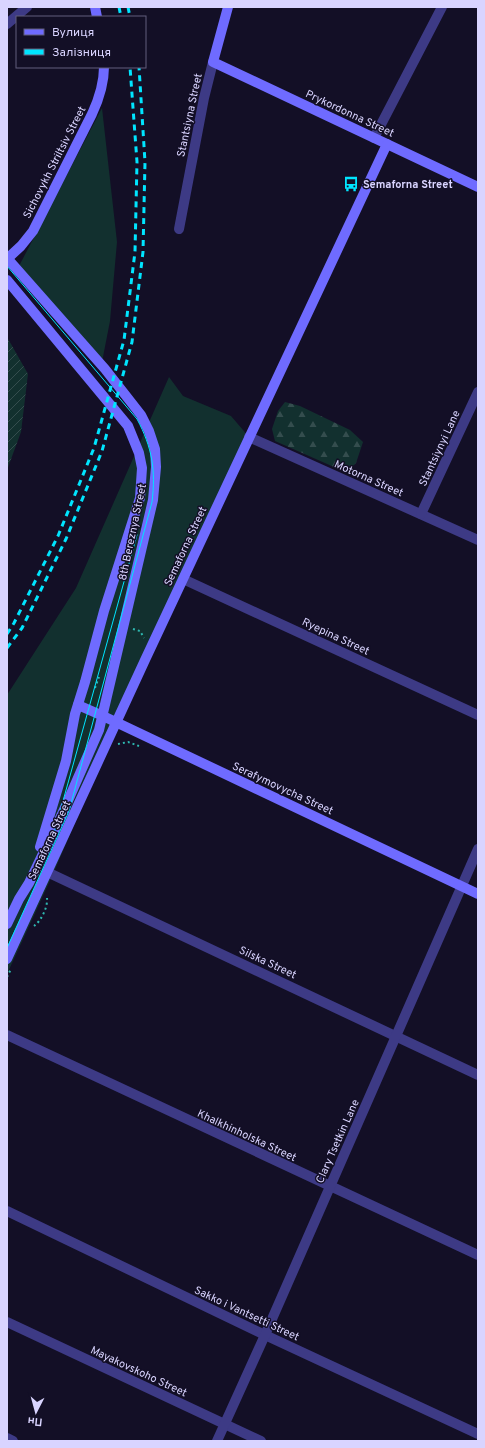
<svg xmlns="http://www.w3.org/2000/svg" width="485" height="1448" viewBox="0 0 485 1448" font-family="Overpass,sans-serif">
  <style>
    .grass { fill: #12302f }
    .forest { fill: url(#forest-firs) }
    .garden { fill: url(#garden-furrows) }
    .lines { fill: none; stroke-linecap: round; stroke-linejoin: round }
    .path { stroke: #2fb8b0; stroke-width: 2; stroke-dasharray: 2 3; stroke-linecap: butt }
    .street { stroke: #3d3a85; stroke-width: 10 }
    .secondary { stroke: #6f6bff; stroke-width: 10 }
    .tram { stroke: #00e5ff; stroke-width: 1 }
    .rail { stroke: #00e5ff; stroke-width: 3; stroke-dasharray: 6 5; stroke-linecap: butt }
    .labels { text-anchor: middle; stroke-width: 3; stroke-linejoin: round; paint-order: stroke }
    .street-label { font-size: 11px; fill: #d9d4ff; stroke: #130f26 }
    .poi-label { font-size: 11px; font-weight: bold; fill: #d9d4ff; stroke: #130f26; text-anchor: start }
  </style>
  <defs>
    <pattern id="forest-firs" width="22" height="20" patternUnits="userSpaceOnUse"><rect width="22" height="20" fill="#12302f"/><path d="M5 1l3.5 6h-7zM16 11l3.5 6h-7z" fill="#344d4e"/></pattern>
    <pattern id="garden-furrows" width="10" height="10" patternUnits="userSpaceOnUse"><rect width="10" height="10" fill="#12302f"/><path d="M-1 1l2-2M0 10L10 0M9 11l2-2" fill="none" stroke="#344d4e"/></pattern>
  </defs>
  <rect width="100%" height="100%" fill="#130f26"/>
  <!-- grass -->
  <g class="grass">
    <polygon points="102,108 117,242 110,321 102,362 19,266"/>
    <polygon points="169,377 183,396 231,416 249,437 145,660 53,874 7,974 7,695 76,588"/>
  </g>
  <!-- forest -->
  <polygon class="forest" points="285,402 300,406 350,430 363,442 356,463 348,471 334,467 275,441 272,429 278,411"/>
  <!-- garden -->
  <polygon class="garden" points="7,337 28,374 21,432 7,470"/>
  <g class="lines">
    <!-- path -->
    <g class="path">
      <polyline points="133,629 140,631 144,638"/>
      <polyline points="95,688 99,677"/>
      <polyline points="118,744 128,742 139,746"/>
      <path d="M34,926C41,921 48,907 47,898"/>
      <polyline points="7,977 11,969"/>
    </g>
    <!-- street -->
    <g class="street">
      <polyline points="7,24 27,7"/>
      <polyline points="374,138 442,7"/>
      <polyline points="179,229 204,98 213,62"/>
      <polyline points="249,437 478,540"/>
      <polyline points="421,514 478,392"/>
      <polyline points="183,579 478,715"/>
      <polyline points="47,872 478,1075"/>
      <polyline points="7,1035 478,1255"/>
      <polyline points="7,1211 265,1335 478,1434"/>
      <polyline points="7,1322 261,1441"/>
      <polyline points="7,1438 13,1441"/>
      <polyline points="217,1441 265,1335 478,849"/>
    </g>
    <!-- secondary -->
    <g class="secondary">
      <polyline points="95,7 97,17"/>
      <polyline points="228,7 213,62 478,187"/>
      <polyline points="7,258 105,369 141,415 149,431 155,449 156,467 153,500 99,730 63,812 29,883 19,899 7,924"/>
      <path d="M7,259L21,246L33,231L92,114C99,99 104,84 104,67"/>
      <polyline points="7,280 128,426 139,453 142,468 140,498 104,611 85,682 75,714 66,761 40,847"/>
      <polyline points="78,705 103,716 478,894"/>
      <polyline points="7,959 145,660 387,144"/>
    </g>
    <!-- tram -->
    <g class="tram">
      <path d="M7,266L137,419C152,447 156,470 152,502L69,811L7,948"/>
      <polyline points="53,837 137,535"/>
    </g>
    <!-- rail -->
    <g class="rail">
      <polyline points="119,7 121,17"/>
      <polyline points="128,7 130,17"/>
      <polyline points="7,634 14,623 58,536 94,448 124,340 135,252 137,162 130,67"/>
      <polyline points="7,648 22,628 66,539 102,451 132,342 143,252 145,162 139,67"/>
    </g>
  </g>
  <!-- icons -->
  <defs>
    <g id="bus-bare" transform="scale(1.2)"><path d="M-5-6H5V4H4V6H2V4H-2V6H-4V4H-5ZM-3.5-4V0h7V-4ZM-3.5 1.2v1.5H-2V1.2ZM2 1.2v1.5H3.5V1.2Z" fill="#00e5ff" stroke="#130f26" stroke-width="2.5" paint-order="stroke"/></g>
  </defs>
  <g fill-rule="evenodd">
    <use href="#bus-bare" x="351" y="184"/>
  </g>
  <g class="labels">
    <!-- street labels -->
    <g class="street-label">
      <text transform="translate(350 113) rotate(25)" y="4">Prykordonna Street</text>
      <text transform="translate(189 115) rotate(-78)" y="4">Stantsiyna Street</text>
      <text transform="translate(54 162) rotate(-63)" y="4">Sichovykh Striltsiv Street</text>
      <text transform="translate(439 448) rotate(-65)" y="4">Stantsiynyi Lane</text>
      <text transform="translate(369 478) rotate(24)" y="4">Motorna Street</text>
      <text transform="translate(132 532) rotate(-78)" y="4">8th Bereznya Street</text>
      <text transform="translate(185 546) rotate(-65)" y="4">Semaforna Street</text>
      <text transform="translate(336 636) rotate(25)" y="4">Ryepina Street</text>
      <text transform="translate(283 788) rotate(25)" y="4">Serafymovycha Street</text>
      <text transform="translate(49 840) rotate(-65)" y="4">Semaforna Street</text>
      <text transform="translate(268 962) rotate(25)" y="4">Silska Street</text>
      <text transform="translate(247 1135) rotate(25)" y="4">Khalkhinholska Street</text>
      <text transform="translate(337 1141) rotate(-66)" y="4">Clary Tsetkin Lane</text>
      <text transform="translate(247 1313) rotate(25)" y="4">Sakko i Vantsetti Street</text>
      <text transform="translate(139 1371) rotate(25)" y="4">Mayakovskoho Street</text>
    </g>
    <!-- poi labels -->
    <g class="poi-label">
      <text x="363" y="188">Semaforna Street</text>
    </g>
  </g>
  <!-- border -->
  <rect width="485" height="1448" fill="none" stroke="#d9d4ff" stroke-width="16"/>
  <!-- legend -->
  <rect x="16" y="16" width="130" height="52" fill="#130f26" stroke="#625e7d"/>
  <rect x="24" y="29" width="20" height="6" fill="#6f6bff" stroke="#625e7d"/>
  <text x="52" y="36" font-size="12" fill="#d9d4ff">Вулиця</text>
  <rect x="24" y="49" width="20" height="6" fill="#00e5ff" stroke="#625e7d"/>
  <text x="52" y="56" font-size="12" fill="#d9d4ff">Залізниця</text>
  <!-- north arrow -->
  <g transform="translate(36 1412) rotate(186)" stroke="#130f26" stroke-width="3" paint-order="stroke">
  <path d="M0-3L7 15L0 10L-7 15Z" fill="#d9d4ff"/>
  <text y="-6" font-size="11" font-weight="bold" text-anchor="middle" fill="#d9d4ff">Пн</text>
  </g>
</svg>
